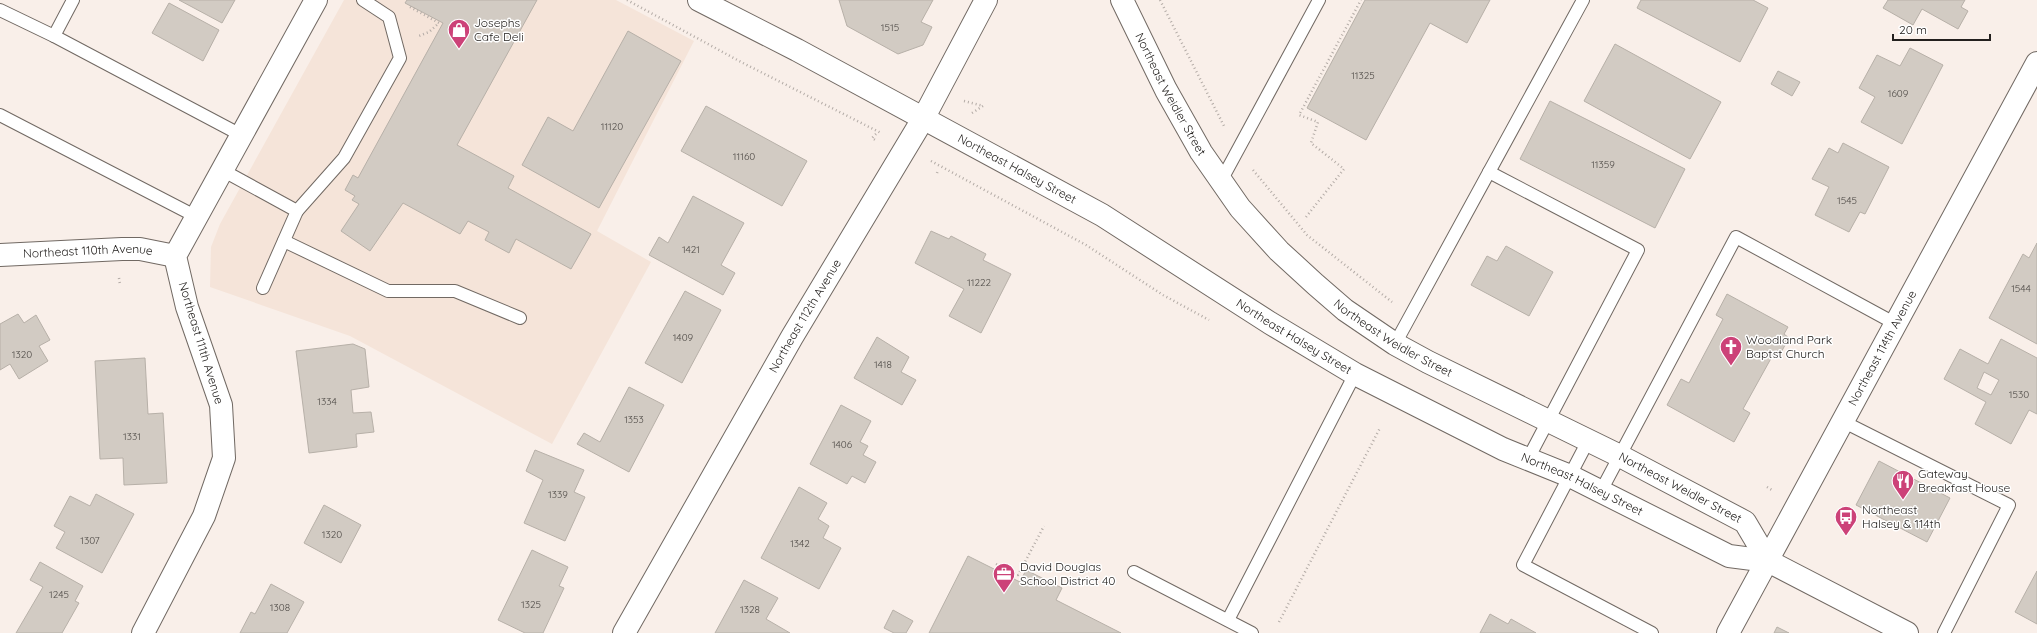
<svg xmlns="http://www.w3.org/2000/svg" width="2037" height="633" viewBox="0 0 2037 633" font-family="Quicksand,sans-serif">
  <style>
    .built { fill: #f5e4d9 }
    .building { fill: #d2cbc3; stroke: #b7b0a8; fill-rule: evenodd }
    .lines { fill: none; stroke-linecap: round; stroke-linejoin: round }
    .lane-casing { stroke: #716963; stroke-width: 14 }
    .street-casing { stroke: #716963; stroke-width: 24 }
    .primary-casing { stroke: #716963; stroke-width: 24 }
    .path { stroke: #b3aba6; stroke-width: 2.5; stroke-dasharray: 1 3; stroke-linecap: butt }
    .lane { stroke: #fff; stroke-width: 12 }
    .street { stroke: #fff; stroke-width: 22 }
    .primary { stroke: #fff; stroke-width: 22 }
    .labels { text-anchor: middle; stroke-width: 3; stroke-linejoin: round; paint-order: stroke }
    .number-label { font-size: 10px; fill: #4f4b47 }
    .poi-label { font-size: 12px; fill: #23201e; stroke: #fff; text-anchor: start }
    .street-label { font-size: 12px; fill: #23201e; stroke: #fff }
  </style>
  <rect width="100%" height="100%" fill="#f9efe9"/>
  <!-- built -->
  <polygon class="built" points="344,0 616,0 694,41 597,231 651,262 552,444 350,336 210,287 211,247 220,224"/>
  <!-- building -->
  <g class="building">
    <polygon points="179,0 235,0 222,23"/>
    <polygon points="407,0 537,0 457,145 514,176 508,188 591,234 571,269 516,239 509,253 485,240 489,232 468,221 460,234 403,203 370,251 341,231 359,204 352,200 355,196 345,190 353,175 358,178 443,23 405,3"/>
    <polygon points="839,0 933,0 921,22 932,27 923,45 898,54 847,26"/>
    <polygon points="1365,0 1490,0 1467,43 1430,23 1366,140 1307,108"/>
    <polygon points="1641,0 1753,0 1768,8 1740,62 1637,8"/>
    <polygon points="1888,0 1965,0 1961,7 1968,11 1958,29 1922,9 1913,25 1883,8"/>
    <polygon points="169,3 219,30 203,61 152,33"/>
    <polygon points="628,31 681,61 599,208 522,165 548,117 573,131"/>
    <polygon points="1615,44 1721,102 1690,159 1584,101"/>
    <polygon points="1910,48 1943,65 1902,144 1861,122 1875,97 1859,88 1877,55 1900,66"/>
    <polygon points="1778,71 1800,82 1792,96 1771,84"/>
    <polygon points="1550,101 1685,169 1655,228 1520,159"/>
    <polygon points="706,106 807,161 782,206 681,151"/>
    <polygon points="1843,143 1889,167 1865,214 1860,212 1849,232 1815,215 1829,187 1812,179 1829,148 1838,153"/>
    <polygon points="693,196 744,223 721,265 735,273 723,295 649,255 659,237 668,243"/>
    <polygon points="931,231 949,239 951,236 986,254 983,260 1011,274 981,333 949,316 964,289 915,263"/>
    <polygon points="2037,243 2037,344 1989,318 2023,254 2029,258"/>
    <polygon points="1506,246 1553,272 1529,316 1471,285 1487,256 1497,261"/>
    <polygon points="685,291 721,310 682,383 645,363"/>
    <polygon points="1727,294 1788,327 1784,334 1789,338 1779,356 1774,353 1743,409 1750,413 1734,442 1667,405 1681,379 1689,383 1723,319 1716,315"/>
    <polygon points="18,314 24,323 36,315 50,340 39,346 48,361 19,379 10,364 0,370 0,324"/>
    <polygon points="877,337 909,357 901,372 916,380 902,405 854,378"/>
    <path d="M2001,339L2037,358V414L2029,410L2011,444L1975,424L1986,402L1944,379L1960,349L1988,364ZM1984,372L1999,380L1991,395L1977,388Z"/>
    <polygon points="353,344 365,349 369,387 351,390 353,413 371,412 374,432 356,434 357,447 309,453 296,351"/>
    <polygon points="145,358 148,414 163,413 167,483 124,485 123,458 100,459 95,361"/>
    <polygon points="629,387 664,405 629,472 577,444 584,433 600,442"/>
    <polygon points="841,405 871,421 860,442 868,446 863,455 876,462 865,483 852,476 847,484 810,464"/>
    <polygon points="535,450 584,470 574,492 585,497 565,541 524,523 543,480 526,471"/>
    <polygon points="1879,461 1950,498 1927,542 1856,505"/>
    <polygon points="799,487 827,503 818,519 829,526 823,538 841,548 819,589 761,558"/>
    <polygon points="96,494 134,514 102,573 56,548 65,532 54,526 70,496 90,506"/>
    <polygon points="324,505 361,525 341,563 304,543"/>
    <polygon points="532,550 568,567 559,586 564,588 543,633 525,633 498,620"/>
    <polygon points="968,556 1020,582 1026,570 1062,588 1056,600 1121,633 929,633"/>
    <polygon points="40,562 83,586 75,601 79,603 62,633 16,633 43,587 30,580"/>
    <polygon points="2037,571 2037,624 2015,612"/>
    <polygon points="744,580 778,598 766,619 790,633 715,633"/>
    <polygon points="271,584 304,602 287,633 240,633 251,612 255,614"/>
    <polygon points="893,610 913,621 906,633 894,633 884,628"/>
    <polygon points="1490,614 1508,624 1511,619 1536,633 1480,633"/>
    <polygon points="1777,627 1789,633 1774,633"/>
  </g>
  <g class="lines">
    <!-- lane casing -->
    <g class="lane-casing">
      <g id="lane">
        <polyline points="0,10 54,36 241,135"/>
        <polyline points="54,36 73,0"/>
        <polyline points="0,115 197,217"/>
        <polyline points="222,170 297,211 263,288"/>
        <polyline points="1489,172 1638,250 1528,459"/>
        <polyline points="1221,181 1319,0"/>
        <polyline points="297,211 344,158 400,58 389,17 363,0"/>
        <polyline points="284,241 388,291 455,291 520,318"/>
        <polyline points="1395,344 1583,0"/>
        <polyline points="1844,422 2009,505 1944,633"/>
        <polyline points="1588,441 1523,565 1652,633"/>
        <polyline points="1601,491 1736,237 1896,324"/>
        <polyline points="1134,572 1252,633"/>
        <polyline points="1228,620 1355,374"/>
      </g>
    </g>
    <!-- street casing -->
    <g class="street-casing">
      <g id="street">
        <path id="s1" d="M0,255L122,249H140L175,256"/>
        <polyline points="143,633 204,516 224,458 221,405 187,307 175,256 316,0"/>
        <path id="s2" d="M624,633L792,337L923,119L986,0"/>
        <path id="s3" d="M1728,633L2037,63"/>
      </g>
    </g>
    <!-- primary casing -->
    <g class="primary-casing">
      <g id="primary">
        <path id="s4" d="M699,0L797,50L1102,215L1270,323L1355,374L1503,449L1570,476L1729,556L1768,561L1907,633"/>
        <path id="s5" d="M1122,0L1166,90L1201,152L1240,208L1279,251L1315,284L1345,310L1395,344L1428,362L1620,456L1745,522L1768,561"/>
      </g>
    </g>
    <!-- path -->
    <g class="path">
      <polyline points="627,0 741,62 881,133"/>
      <polyline points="1160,0 1224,126"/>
      <polyline points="410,7 439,23 429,32 419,36"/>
      <polyline points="964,101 983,106"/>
      <polyline points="972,113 983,106"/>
      <polyline points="876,134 872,138 877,141"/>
      <polyline points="931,161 1086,245 1163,295 1209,320"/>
      <polyline points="1253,170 1307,235 1392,302"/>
      <polyline points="937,173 938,170"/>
      <polyline points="1306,217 1344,169 1311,143 1318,122 1299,115 1361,0"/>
      <polyline points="119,278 120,285"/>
      <polyline points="1767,487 1772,490"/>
      <polyline points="996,564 1018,575 1044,526"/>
      <polyline points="1279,622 1380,428"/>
    </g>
    <!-- lane -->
    <use href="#lane" class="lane"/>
    <!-- street -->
    <use href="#street" class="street"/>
    <!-- primary -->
    <use href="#primary" class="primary"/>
  </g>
  <!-- icons -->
  <defs>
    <g id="shop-pin" transform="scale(1.15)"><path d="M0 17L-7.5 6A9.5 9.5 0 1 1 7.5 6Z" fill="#cc4278" stroke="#fff"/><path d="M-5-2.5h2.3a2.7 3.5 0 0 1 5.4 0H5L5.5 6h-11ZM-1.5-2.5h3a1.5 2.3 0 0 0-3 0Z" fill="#fff"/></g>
    <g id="church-pin" transform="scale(1.15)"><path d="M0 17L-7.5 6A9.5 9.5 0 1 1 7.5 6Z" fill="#cc4278" stroke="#fff"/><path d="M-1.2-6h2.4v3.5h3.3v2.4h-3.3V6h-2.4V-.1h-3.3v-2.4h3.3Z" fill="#fff"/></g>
    <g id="restaurant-pin" transform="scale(1.15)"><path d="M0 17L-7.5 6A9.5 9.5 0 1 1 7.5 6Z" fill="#cc4278" stroke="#fff"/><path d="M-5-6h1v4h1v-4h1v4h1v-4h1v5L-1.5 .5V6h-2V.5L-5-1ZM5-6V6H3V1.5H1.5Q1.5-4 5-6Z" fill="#fff"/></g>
    <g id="bus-pin" transform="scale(1.15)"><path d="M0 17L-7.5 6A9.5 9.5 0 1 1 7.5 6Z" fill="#cc4278" stroke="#fff"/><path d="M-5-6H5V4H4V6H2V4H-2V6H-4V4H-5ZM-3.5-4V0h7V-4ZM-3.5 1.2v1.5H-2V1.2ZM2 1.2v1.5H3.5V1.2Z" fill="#fff"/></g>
    <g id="office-pin" transform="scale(1.15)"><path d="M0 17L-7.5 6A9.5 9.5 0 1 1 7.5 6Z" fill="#cc4278" stroke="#fff"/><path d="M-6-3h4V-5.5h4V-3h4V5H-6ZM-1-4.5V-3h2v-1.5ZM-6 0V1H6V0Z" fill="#fff"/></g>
  </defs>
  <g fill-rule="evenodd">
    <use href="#shop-pin" x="459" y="30"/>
    <use href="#church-pin" x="1731" y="347"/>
    <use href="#restaurant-pin" x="1903" y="481"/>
    <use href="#bus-pin" x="1846" y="517"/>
    <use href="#office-pin" x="1004" y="574"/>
  </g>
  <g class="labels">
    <!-- number labels -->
    <g class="number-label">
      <text x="890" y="31">1515</text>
      <text x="1363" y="79">11325</text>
      <text x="1898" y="97">1609</text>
      <text x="612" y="130">11120</text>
      <text x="744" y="160">11160</text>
      <text x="1603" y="168">11359</text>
      <text x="1847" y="204">1545</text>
      <text x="691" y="253">1421</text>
      <text x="979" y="286">11222</text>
      <text x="2021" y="292">1544</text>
      <text x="683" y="341">1409</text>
      <text x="22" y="358">1320</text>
      <text x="883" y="368">1418</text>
      <text x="2019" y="398">1530</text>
      <text x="327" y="405">1334</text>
      <text x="634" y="423">1353</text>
      <text x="132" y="440">1331</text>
      <text x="842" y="448">1406</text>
      <text x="558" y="498">1339</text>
      <text x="332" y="538">1320</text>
      <text x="90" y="544">1307</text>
      <text x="800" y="547">1342</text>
      <text x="59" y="598">1245</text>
      <text x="531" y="608">1325</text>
      <text x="280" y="611">1308</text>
      <text x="750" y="613">1328</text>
    </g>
    <!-- poi labels -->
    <g class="poi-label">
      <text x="474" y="27">Josephs<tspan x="474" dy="14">Cafe Deli</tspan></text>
      <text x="1746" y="344">Woodland Park<tspan x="1746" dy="14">Baptst Church</tspan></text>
      <text x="1918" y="478">Gateway<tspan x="1918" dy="14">Breakfast House</tspan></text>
      <text x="1862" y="514">Northeast<tspan x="1862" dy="14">Halsey &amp; 114th</tspan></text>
      <text x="1020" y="571">David Douglas<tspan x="1020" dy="14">School District 40</tspan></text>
    </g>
    <!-- street labels -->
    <g class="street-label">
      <text dy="4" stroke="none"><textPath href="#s5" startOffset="106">Northeast Weidler Street</textPath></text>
      <text dy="4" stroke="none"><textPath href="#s4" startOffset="360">Northeast Halsey Street</textPath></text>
      <text dy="4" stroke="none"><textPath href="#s1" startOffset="88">Northeast 110th Avenue</textPath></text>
      <text dy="4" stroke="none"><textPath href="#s2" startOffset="365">Northeast 112th Avenue</textPath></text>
      <text dy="4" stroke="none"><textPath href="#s4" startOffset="684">Northeast Halsey Street</textPath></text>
      <text dy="4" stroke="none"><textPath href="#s5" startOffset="442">Northeast Weidler Street</textPath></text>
      <text transform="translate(201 343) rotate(73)" y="4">Northeast 111th Avenue</text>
      <text dy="4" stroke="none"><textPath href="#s3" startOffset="324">Northeast 114th Avenue</textPath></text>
      <text dy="4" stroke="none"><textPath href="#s4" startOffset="1008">Northeast Halsey Street</textPath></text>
      <text dy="4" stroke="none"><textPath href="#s5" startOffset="766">Northeast Weidler Street</textPath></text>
    </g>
  </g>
  <!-- scale -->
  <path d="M1893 34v6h97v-6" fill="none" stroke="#23201e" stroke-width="2"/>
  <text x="1899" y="34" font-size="12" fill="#23201e" stroke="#ffffff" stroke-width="3" paint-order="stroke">20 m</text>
</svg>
